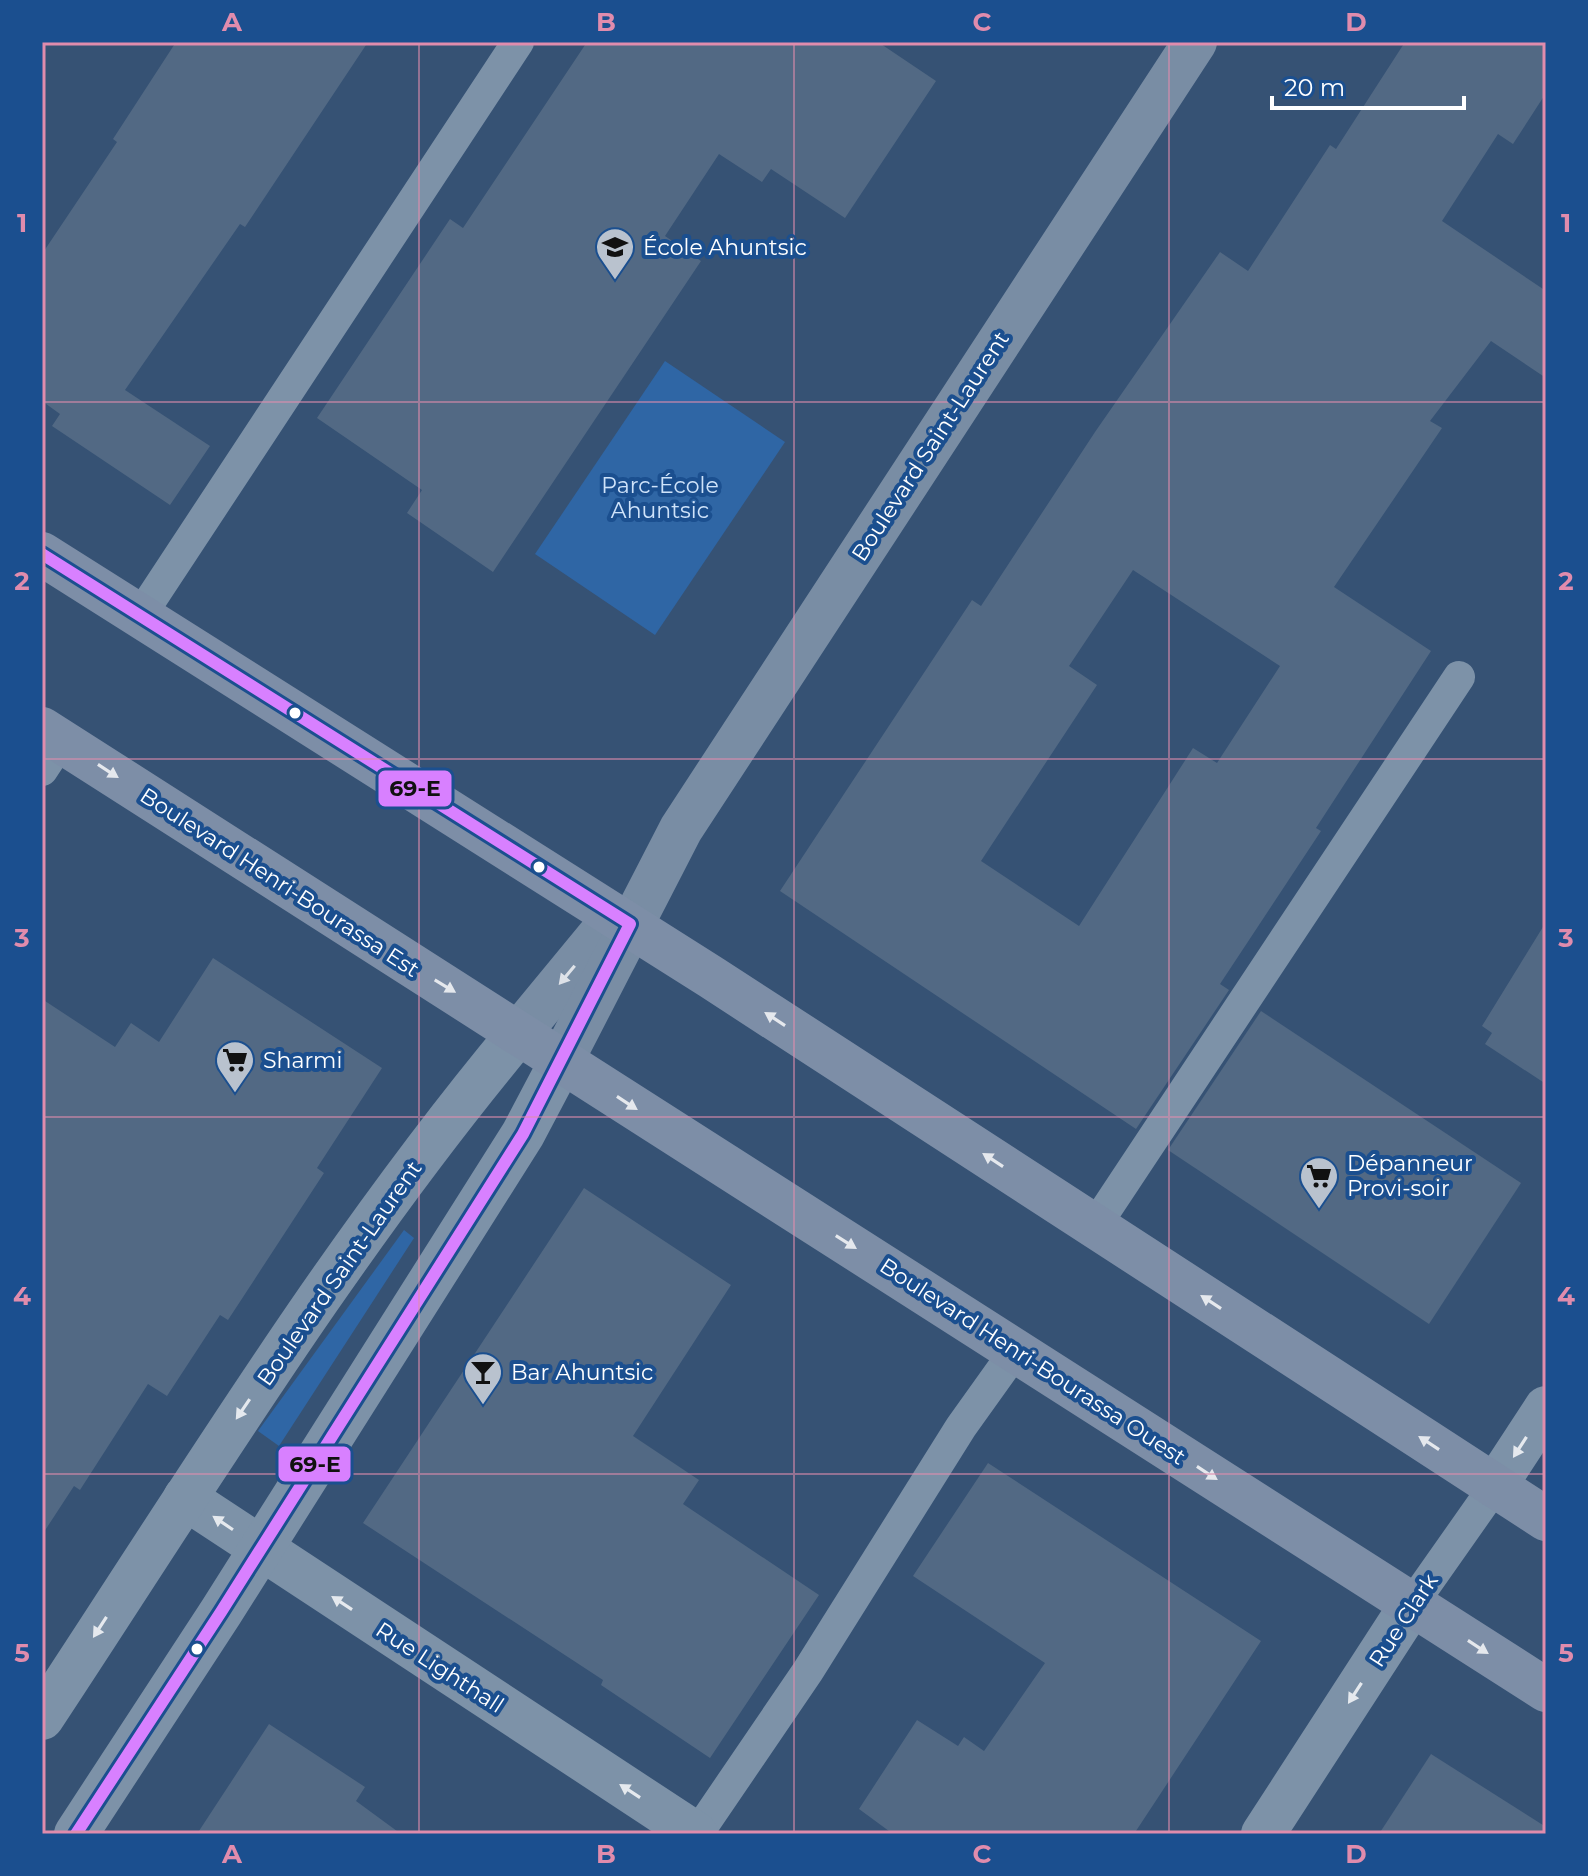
<svg xmlns="http://www.w3.org/2000/svg" width="1588" height="1876" viewBox="0 0 1588 1876" font-family="Montserrat,sans-serif">
  <style>
    .green { fill: #2f66a5 }
    .building { fill: #526984; fill-rule: evenodd }
    .lines { fill: none; stroke-linecap: round; stroke-linejoin: round }
    .service { stroke: #7d92a8; stroke-width: 32 }
    .minor { stroke: #7d92a8; stroke-width: 44 }
    .tertiary { stroke: #7d92a8; stroke-width: 44 }
    .secondary { stroke: #798da4; stroke-width: 44 }
    .primary { stroke: #7d8ea7; stroke-width: 44 }
    .bus-1-casing { stroke: #1b4f8f; stroke-width: 18 }
    .bus-1 { stroke: #d880ff; stroke-width: 12 }
    .oneway { fill: #e5e8ed }
    .oneway2 { fill: #dee2e8 }
    .oneway3 { fill: #e5e9ee }
    .grid { fill: none; stroke: #e08cad; stroke-width: 2; stroke-opacity: 0.55 }
    .bus-dot { fill: #fff; stroke: #1b4f8f; stroke-width: 3 }
    .labels { text-anchor: middle; stroke-width: 8; stroke-linejoin: round; paint-order: stroke }
    .poi-label { font-size: 22px; fill: #fff; stroke: #1b4f8f; text-anchor: start }
    .street-label { font-size: 22px; fill: #fff; stroke: #1b4f8f }
    .park-label { font-size: 22px; fill: #cfe3fa; stroke: #1b4f8f }
    .line-badge { stroke: #1b4f8f; stroke-width: 3 }
    .pale-badge-label { font-size: 22px; text-anchor: middle; font-weight: bold; fill: #111 }
    .neatline { fill: none; stroke: #e08cad; stroke-width: 3 }
    .grid-label { font-size: 26px; text-anchor: middle; font-weight: bold; fill: #e08cad }
  </style>
  <rect width="100%" height="100%" fill="#365274"/>
  <!-- green -->
  <g class="green">
    <polygon points="665,361 785,442 655,635 535,554"/>
    <polygon points="404,1230 414,1238 279,1446 258,1431"/>
  </g>
  <!-- building -->
  <g class="building">
    <polygon points="176,42 368,42 245,227 240,224 125,390 210,446 170,505 52,426 60,414 42,401 42,254 117,142 113,139"/>
    <polygon points="587,42 878,42 936,81 845,218 771,169 762,182 719,154 665,236 701,261 493,572 407,513 422,490 317,418 450,219 463,228"/>
    <path d="M1405,42H1546V93L1513,144L1498,134L1442,221L1546,291V378L1491,341L1430,421L1442,428L1334,587L1431,651L1316,828L1321,831L1220,984L1229,990L1136,1129L780,891L972,600L981,606L1095,432L1220,252L1248,271L1330,145L1336,149ZM1133,570L1280,666L1217,763L1193,748L1079,926L981,861L1097,685L1069,666Z"/>
    <polygon points="1546,922 1546,1084 1485,1044 1492,1033 1482,1026"/>
    <polygon points="213,958 382,1068 317,1168 324,1173 228,1320 220,1315 167,1396 148,1384 80,1490 74,1486 42,1535 42,999 115,1047 131,1023 159,1042"/>
    <polygon points="1261,1011 1521,1183 1429,1324 1168,1150"/>
    <polygon points="584,1188 731,1285 633,1436 699,1480 683,1504 819,1595 710,1758 601,1685 603,1680 363,1523"/>
    <polygon points="988,1463 1261,1641 1134,1834 893,1834 859,1809 917,1720 958,1746 964,1737 984,1751 1045,1663 913,1576"/>
    <polygon points="269,1724 365,1787 356,1801 401,1834 197,1834"/>
    <polygon points="1431,1754 1546,1827 1546,1834 1379,1834"/>
  </g>
  <g class="lines">
    <!-- service -->
    <g class="service">
      <polyline points="140,616 518,42"/>
      <polyline points="42,770 61,741"/>
      <polyline points="1095,1226 1459,677"/>
      <polyline points="1412,1604 1495,1486"/>
      <polyline points="697,1834 808,1671 961,1427 1016,1350"/>
    </g>
    <!-- minor -->
    <g class="minor">
      <polyline points="1495,1486 1546,1408"/>
      <polyline points="185,1498 696,1834"/>
      <polyline points="1263,1834 1412,1604"/>
    </g>
    <!-- tertiary -->
    <g class="tertiary">
      <path d="M42,1718C195,1486 340,1247 519,1033"/>
      <polyline points="76,1834 221,1612 523,1134 562,1060"/>
    </g>
    <!-- secondary -->
    <g class="secondary">
      <polyline points="519,1033 613,919"/>
      <polyline points="562,1060 681,829 1195,42"/>
    </g>
    <!-- primary -->
    <g class="primary">
      <polyline points="42,554 711,977 1546,1519"/>
      <polyline points="42,729 1546,1690"/>
    </g>
    <!-- bus-1 casing -->
    <g class="bus-1-casing">
      <polyline id="bus-1" points="42,554 630,924 523,1134 221,1612 76,1834"/>
    </g>
    <!-- bus-1 -->
    <use href="#bus-1" class="bus-1"/>
  </g>
  <!-- one-way arrows -->
  <defs><path id="oneway-solid" d="M-6-.8H1V-3.2L6.5 0L1 3.2V.8H-6Z" transform="scale(2)"/></defs>
  <g class="oneway">
    <use href="#oneway-solid" transform="translate(108 771) rotate(33)"/>
    <use href="#oneway-solid" transform="translate(445 986) rotate(31)"/>
    <use href="#oneway-solid" transform="translate(775 1019) rotate(-147)"/>
    <use href="#oneway-solid" transform="translate(627 1103) rotate(33)"/>
    <use href="#oneway-solid" transform="translate(993 1160) rotate(-147)"/>
    <use href="#oneway-solid" transform="translate(846 1242) rotate(32)"/>
    <use href="#oneway-solid" transform="translate(1211 1302) rotate(-147)"/>
    <use href="#oneway-solid" transform="translate(1429 1443) rotate(-147)"/>
    <use href="#oneway-solid" transform="translate(1207 1473) rotate(33)"/>
    <use href="#oneway-solid" transform="translate(1478 1647) rotate(33)"/>
  </g>
  <use class="oneway2" href="#oneway-solid" transform="translate(567 975) rotate(130)"/>
  <g class="oneway3">
    <use href="#oneway-solid" transform="translate(243 1409) rotate(124)"/>
    <use href="#oneway-solid" transform="translate(1520 1447) rotate(123)"/>
    <use href="#oneway-solid" transform="translate(223 1523) rotate(-146)"/>
    <use href="#oneway-solid" transform="translate(342 1603) rotate(-147)"/>
    <use href="#oneway-solid" transform="translate(100 1627) rotate(123)"/>
    <use href="#oneway-solid" transform="translate(1355 1693) rotate(123)"/>
    <use href="#oneway-solid" transform="translate(630 1791) rotate(-147)"/>
  </g>
  <!-- grid -->
  <path class="grid" d="M419,42V1834M794,42V1834M1169,42V1834M42,402H1546M42,759H1546M42,1117H1546M42,1474H1546"/>
  <!-- icons -->
  <defs>
    <g id="school-pin" transform="scale(2)"><path d="M0 17L-7.5 6A9.5 9.5 0 1 1 7.5 6Z" fill="#b9c2ce" stroke="#1b4f8f"/><path d="M0-5L7-2L0 1L-7-2ZM-4 1L0 2.5L4 1V4Q0 6-4 4Z" fill="#111"/></g>
    <g id="supermarket-pin" transform="scale(2)"><path d="M0 17L-7.5 6A9.5 9.5 0 1 1 7.5 6Z" fill="#b9c2ce" stroke="#1b4f8f"/><path d="M-6-5.5h2.5l.6 2H6L4.5 2H-2.5L-4.4-4H-6ZM-1.5 3.2a1.3 1.3 0 1 0 .1 0ZM3 3.2a1.3 1.3 0 1 0 .1 0Z" fill="#111"/></g>
    <g id="bar-pin" transform="scale(2)"><path d="M0 17L-7.5 6A9.5 9.5 0 1 1 7.5 6Z" fill="#b9c2ce" stroke="#1b4f8f"/><path d="M-6-5H6L.8 .8V4.5H3.5V6h-7V4.5H-.8V.8Z" fill="#111"/></g>
  </defs>
  <g fill-rule="evenodd">
    <use href="#school-pin" x="615" y="247"/>
    <use href="#supermarket-pin" x="235" y="1060"/>
    <use href="#supermarket-pin" x="1319" y="1176"/>
    <use href="#bar-pin" x="483" y="1372"/>
  </g>
  <!-- markers -->
  <g class="bus-dot">
    <circle cx="295" cy="713" r="7"/>
    <circle cx="539" cy="867" r="7"/>
    <circle cx="197" cy="1649" r="7"/>
  </g>
  <g class="labels">
    <!-- poi labels -->
    <g class="poi-label">
      <text x="643" y="255">École Ahuntsic</text>
      <text x="263" y="1068">Sharmi</text>
      <text x="1347" y="1171">Dépanneur<tspan x="1347" dy="25">Provi-soir</tspan></text>
      <text x="511" y="1380">Bar Ahuntsic</text>
    </g>
    <!-- street labels -->
    <g class="street-label">
      <text transform="translate(930 446) rotate(-57)" y="8">Boulevard Saint-Laurent</text>
      <text transform="translate(280 882) rotate(33)" y="8">Boulevard Henri-Bourassa Est</text>
      <text transform="translate(339 1273) rotate(-55)" y="8">Boulevard Saint-Laurent</text>
      <text transform="translate(1033 1361) rotate(33)" y="8">Boulevard Henri-Bourassa Ouest</text>
      <text transform="translate(1403 1620) rotate(-57)" y="8">Rue Clark</text>
      <text transform="translate(440 1667) rotate(33)" y="8">Rue Lighthall</text>
    </g>
    <!-- park labels -->
    <g class="park-label">
      <text x="660" y="493">Parc-École<tspan x="660" dy="25">Ahuntsic</tspan></text>
    </g>
  </g>
  <g class="line-badge">
    <rect x="377" y="769" width="76" height="39" rx="8" fill="#d880ff"/>
    <rect x="277" y="1445" width="75" height="38" rx="8" fill="#d880ff"/>
  </g>
  <g class="pale-badge-label">
    <text x="415" y="796">69-E</text>
    <text x="315" y="1472">69-E</text>
  </g>
  <!-- border -->
  <rect width="1588" height="1876" fill="none" stroke="#1b4f8f" stroke-width="88"/>
  <!-- scale -->
  <path d="M1272 96v12h192v-12" fill="none" stroke="#ffffff" stroke-width="4"/>
  <text x="1284" y="96" font-size="24" fill="#ffffff" stroke="#1b4f8f" stroke-width="6" paint-order="stroke">20 m</text>
  <rect x="44" y="44" width="1500" height="1788" class="neatline"/>
  <g class="grid-label">
    <text x="232" y="31">A</text>
    <text x="606" y="31">B</text>
    <text x="982" y="31">C</text>
    <text x="1356" y="31">D</text>
    <text x="22" y="232">1</text>
    <text x="1566" y="232">1</text>
    <text x="22" y="590">2</text>
    <text x="1566" y="590">2</text>
    <text x="22" y="947">3</text>
    <text x="1566" y="947">3</text>
    <text x="22" y="1305">4</text>
    <text x="1566" y="1305">4</text>
    <text x="22" y="1662">5</text>
    <text x="1566" y="1662">5</text>
    <text x="232" y="1863">A</text>
    <text x="606" y="1863">B</text>
    <text x="982" y="1863">C</text>
    <text x="1356" y="1863">D</text>
  </g>
</svg>
